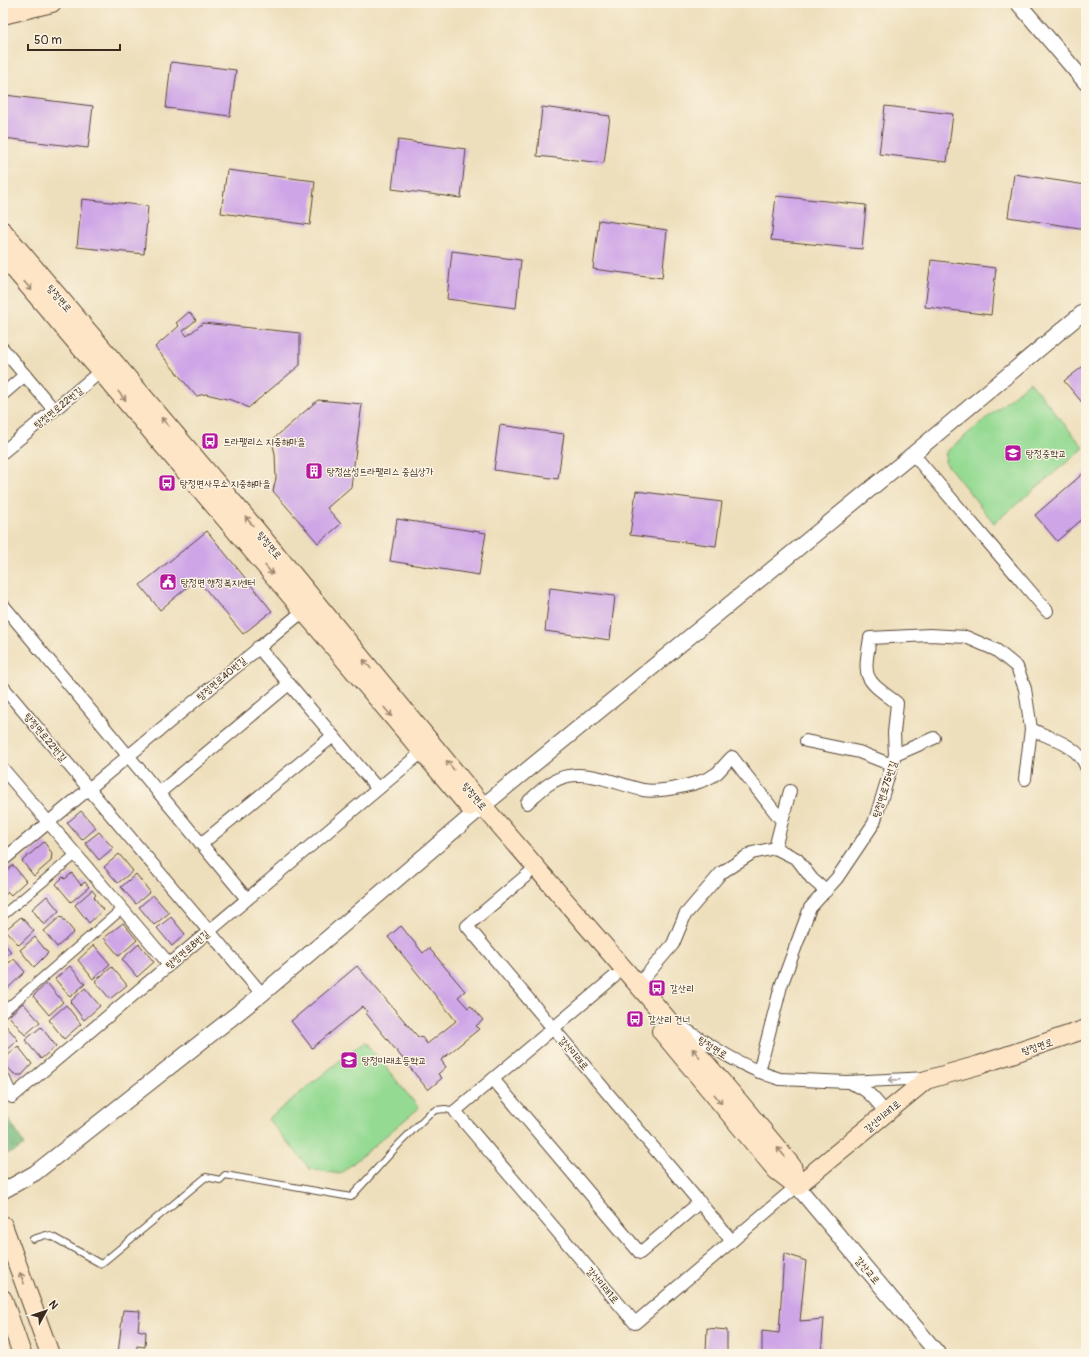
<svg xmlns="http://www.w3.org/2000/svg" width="1089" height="1357" viewBox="0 0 1089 1357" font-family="Pangolin,'Poor Story',sans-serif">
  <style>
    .green { fill: #94da93; stroke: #688258 }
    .forest { fill: url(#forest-crowns); stroke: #59724e }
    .building { fill: #cea5e7 }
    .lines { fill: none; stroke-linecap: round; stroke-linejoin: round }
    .service-casing { stroke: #564536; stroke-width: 8 }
    .pedestrian-casing { stroke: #564536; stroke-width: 11 }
    .minor-casing { stroke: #564536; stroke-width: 14 }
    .tertiary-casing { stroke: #564536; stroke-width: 17 }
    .secondary-casing { stroke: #564536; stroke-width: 20 }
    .service { stroke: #fff; stroke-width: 6 }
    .pedestrian { stroke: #fff; stroke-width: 9 }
    .minor { stroke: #fff; stroke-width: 12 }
    .tertiary { stroke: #fff; stroke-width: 15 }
    .secondary { stroke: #fde5c5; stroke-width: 18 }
    .oneway { stroke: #9c8872 }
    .oneway2 { stroke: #a79f9a }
    .labels { text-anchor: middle; stroke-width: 3; stroke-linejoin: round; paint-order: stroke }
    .street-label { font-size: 10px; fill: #3b2a1e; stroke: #fcf5e5 }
    .poi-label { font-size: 10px; fill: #3b2a1e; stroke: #fcf5e5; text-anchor: start }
  </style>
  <defs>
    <pattern id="forest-crowns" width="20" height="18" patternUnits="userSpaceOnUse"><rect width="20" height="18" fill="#77ba7d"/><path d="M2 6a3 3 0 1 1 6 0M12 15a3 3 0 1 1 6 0" fill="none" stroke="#639766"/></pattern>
  </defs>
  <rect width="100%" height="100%" fill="#fcf5e5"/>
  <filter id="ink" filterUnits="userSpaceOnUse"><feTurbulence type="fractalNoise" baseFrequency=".025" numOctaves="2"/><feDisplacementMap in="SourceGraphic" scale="8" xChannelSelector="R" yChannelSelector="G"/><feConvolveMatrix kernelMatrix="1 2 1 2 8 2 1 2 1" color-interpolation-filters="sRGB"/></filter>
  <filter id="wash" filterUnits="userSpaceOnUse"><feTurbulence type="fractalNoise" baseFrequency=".012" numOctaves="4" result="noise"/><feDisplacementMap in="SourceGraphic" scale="16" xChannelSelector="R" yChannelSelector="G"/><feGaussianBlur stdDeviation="0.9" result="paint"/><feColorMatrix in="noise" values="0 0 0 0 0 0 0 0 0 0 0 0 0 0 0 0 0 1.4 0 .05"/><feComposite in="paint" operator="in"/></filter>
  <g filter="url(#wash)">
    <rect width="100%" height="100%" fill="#eedfbc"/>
    <!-- green -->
    <g class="green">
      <polygon points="1030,382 1084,448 994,523 945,462 946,452"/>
      <polygon points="364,1041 419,1108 340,1174 310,1169 268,1119"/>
    </g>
    <!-- forest -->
    <path class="forest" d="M3,1109C9,1122 18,1132 24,1145L14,1152L3,1154Z"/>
    <g id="blocks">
      <!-- building -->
      <g class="building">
        <polygon points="171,62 236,70 230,116 166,108"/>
        <polygon points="5,95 93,106 88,148 3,138 3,116"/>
        <polygon points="885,106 953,114 947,162 879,154"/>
        <polygon points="542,107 610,116 604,163 537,156"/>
        <polygon points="398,140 466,149 461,198 392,189"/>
        <polygon points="227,170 315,181 310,225 221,213"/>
        <polygon points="1014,174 1086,185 1086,229 1008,217"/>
        <polygon points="776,196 866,205 862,249 771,240"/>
        <polygon points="82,199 148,206 144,254 77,247"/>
        <polygon points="599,220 667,230 662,278 593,269"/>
        <polygon points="452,251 521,260 516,308 447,299"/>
        <polygon points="931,260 996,268 991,315 925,307"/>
        <polygon points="189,312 196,320 183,331 187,336 203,323 300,333 300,365 248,408 240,403 231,400 206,394 196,396 155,347 179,326 176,323"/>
        <polygon points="1086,364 1086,407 1064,381"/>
        <polygon points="318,400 362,404 351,487 327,508 341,524 318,543 273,491 276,478 275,454 272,440"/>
        <polygon points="500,425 564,434 558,479 494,470"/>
        <polygon points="1086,471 1086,516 1057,541 1035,515"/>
        <polygon points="636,491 722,502 716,546 630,535"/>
        <polygon points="397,519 486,533 479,575 390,561"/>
        <polygon points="207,531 272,611 243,634 197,579 160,610 140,585"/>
        <polygon points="550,588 615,596 610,640 545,631"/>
        <polygon points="81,811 96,828 82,840 67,823"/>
        <polygon points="99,832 113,848 99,860 85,843"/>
        <polygon points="44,842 52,853 51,861 34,876 22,861"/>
        <polygon points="119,854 133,871 118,883 104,867"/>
        <polygon points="13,865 26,881 11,895 8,892 5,895 3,892 3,874"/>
        <polygon points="72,873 81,885 85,882 89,887 71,902 56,884 63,877 65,879"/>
        <polygon points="136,874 150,892 136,904 121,887"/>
        <polygon points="92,890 96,895 94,897 103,910 89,923 75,905"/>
        <polygon points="153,895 169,913 154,925 139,907"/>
        <polygon points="47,896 59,911 44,925 32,909"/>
        <polygon points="61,916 74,932 57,947 44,931"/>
        <polygon points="21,917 34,931 19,945 5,930"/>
        <polygon points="171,917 185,934 172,946 157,928"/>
        <polygon points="123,923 137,940 119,956 104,938"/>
        <polygon points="401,926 423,953 429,948 465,991 458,997 468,1008 471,1006 483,1020 476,1026 479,1029 441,1060 446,1067 438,1074 442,1078 428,1090 366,1013 367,1012 363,1006 312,1048 291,1021 357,966 419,1038 421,1036 427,1044 456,1021 388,937"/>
        <polygon points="35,937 48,953 34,967 20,950"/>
        <polygon points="3,942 11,952 3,959"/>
        <polygon points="139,944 154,962 137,977 122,959"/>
        <polygon points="94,945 110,964 93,979 78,960"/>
        <polygon points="14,959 25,972 7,989 3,984 3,967"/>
        <polygon points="70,966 85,984 70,997 55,979"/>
        <polygon points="112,967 127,985 110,999 95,981"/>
        <polygon points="47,983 63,1002 49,1015 33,996"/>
        <polygon points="85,988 100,1006 84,1020 70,1002"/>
        <polygon points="23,1003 40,1022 25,1035 9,1016"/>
        <polygon points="66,1005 81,1024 64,1039 49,1020"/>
        <polygon points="3,1022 18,1040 3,1054"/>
        <polygon points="41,1027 56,1046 41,1059 25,1040"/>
        <polygon points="18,1046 32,1064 22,1075 16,1075 13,1073 3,1062 3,1060"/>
        <polygon points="784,1253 806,1261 800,1321 824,1319 821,1354 762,1354 762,1331 779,1333"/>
        <polygon points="123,1310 140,1311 138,1330 146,1332 145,1347 137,1346 136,1354 118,1354"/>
        <polygon points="707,1328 727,1330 727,1354 706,1354"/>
      </g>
    </g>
  </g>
  <g filter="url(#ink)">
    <use href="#blocks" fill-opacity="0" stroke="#564536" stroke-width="1"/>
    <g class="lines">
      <!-- service casing -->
      <g class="service-casing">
        <polyline id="service" points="33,1239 46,1235 53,1237 101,1264 206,1177 220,1180 225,1175 351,1197 400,1143 429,1114 436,1110 445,1109 455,1111"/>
      </g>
      <!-- pedestrian casing -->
      <g class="pedestrian-casing">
        <g id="pedestrian">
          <polyline points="3,915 75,855"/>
          <polyline points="3,1012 122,909"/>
        </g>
      </g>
      <!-- minor casing -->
      <g class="minor-casing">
        <g id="minor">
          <polyline points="3,349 54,410"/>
          <polyline points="3,394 25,375"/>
          <polyline points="3,452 106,367"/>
          <polyline points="913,454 1047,611"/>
          <polyline points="3,605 247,899"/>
          <polyline points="258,647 378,789"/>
          <polyline points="3,687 262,994"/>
          <polyline points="806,741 859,752 892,765"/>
          <polyline points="895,755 934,738"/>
          <polyline points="3,769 169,964"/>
          <polyline points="1025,779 1031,729"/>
          <polyline points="159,793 289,684"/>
          <path d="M527,803C539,792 551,779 568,776C592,771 620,785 643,790C661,793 703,784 717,773C722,768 727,762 732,757L782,821L775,848L797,859L812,879L826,891"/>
          <polyline points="782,821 790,791"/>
          <polyline points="201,844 333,736"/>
          <polyline points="3,860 308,607"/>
          <polyline points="527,875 467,926 732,1241"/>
          <polyline points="614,977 455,1111 635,1323 797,1186"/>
          <polyline points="638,985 673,944 685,915 721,873 752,853 775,848"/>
          <path d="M677,1024C710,1045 742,1068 780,1079L847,1082L928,1078"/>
          <path d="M759,1072L781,986L810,908L837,878L874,823L895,755L894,733L897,703C864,678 863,680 870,638L930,635L966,637L996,650L1017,667L1025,689L1031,729C1049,738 1079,745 1086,767"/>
          <polyline points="3,1077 12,1097 422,752"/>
          <polyline points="493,1079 640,1253 700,1202"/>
          <path d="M852,1084C867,1088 876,1101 886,1113"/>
        </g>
      </g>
      <!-- tertiary casing -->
      <g class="tertiary-casing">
        <g id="tertiary">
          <polyline points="1018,3 1086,83"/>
          <polyline points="797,1186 938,1354"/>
          <polyline points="3,1191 35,1173 262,994 483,806 913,454 1086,310"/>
        </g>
      </g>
      <!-- secondary casing -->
      <g class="secondary-casing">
        <g id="secondary">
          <polyline points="3,15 52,3"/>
          <polyline points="3,231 254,527 483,806 741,1104 792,1166 797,1186"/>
          <polyline points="3,256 469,807"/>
          <polyline points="661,1031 776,1170 797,1186"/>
          <polyline points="797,1186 926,1080 979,1065 1086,1029"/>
          <polyline points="3,1225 50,1354"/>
          <polyline points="3,1299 22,1354"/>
        </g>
      </g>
      <!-- service -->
      <use href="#service" class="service"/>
      <!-- pedestrian -->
      <use href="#pedestrian" class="pedestrian"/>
      <!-- minor -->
      <use href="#minor" class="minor"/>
      <!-- tertiary -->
      <use href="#tertiary" class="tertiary"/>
      <!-- secondary -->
      <use href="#secondary" class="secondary"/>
    </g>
    <!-- one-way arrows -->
    <defs><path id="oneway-shaft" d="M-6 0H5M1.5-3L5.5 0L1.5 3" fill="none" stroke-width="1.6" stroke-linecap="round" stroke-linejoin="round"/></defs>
    <g class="oneway">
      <use href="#oneway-shaft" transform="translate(28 286) rotate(49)"/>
      <use href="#oneway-shaft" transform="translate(122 396) rotate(50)"/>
      <use href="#oneway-shaft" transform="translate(165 422) rotate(-130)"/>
      <use href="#oneway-shaft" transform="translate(249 521) rotate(-130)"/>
      <use href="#oneway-shaft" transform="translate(269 570) rotate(50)"/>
      <use href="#oneway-shaft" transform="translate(367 664) rotate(-130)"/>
      <use href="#oneway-shaft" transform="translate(388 712) rotate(50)"/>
      <use href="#oneway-shaft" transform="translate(450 765) rotate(-129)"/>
      <use href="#oneway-shaft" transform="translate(696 1053) rotate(-131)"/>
      <use href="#oneway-shaft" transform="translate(718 1099) rotate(51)"/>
      <use href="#oneway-shaft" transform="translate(781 1152) rotate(-130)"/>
      <use href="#oneway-shaft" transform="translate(22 1278) rotate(-110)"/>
    </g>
    <use class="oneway2" href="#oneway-shaft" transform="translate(894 1080) rotate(178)"/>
  </g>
  <!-- icons -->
  <defs>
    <g id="bus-square" transform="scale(0.9)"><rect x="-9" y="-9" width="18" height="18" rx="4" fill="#b5179e" stroke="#fcf5e5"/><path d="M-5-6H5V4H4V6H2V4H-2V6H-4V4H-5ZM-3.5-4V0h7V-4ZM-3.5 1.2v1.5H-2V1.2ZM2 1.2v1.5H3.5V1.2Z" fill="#fff"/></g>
    <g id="school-square" transform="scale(0.9)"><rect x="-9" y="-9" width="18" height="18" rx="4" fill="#b5179e" stroke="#fcf5e5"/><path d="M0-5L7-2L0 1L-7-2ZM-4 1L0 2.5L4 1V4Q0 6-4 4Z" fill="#fff"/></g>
    <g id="building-square" transform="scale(0.9)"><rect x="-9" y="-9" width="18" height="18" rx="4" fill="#b5179e" stroke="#fcf5e5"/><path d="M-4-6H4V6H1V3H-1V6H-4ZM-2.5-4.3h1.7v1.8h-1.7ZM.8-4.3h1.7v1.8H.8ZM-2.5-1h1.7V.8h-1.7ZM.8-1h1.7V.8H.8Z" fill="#fff"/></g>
    <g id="civic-square" transform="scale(0.9)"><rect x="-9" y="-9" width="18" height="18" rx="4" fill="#b5179e" stroke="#fcf5e5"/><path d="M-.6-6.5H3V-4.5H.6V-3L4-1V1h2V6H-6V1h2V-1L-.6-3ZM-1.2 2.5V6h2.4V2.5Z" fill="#fff"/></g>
  </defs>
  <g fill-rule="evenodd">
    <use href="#bus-square" x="210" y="441"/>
    <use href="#school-square" x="1013" y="453"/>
    <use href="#building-square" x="314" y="471"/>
    <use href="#bus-square" x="167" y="483"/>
    <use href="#civic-square" x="168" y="582"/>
    <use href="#bus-square" x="657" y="988"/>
    <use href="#bus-square" x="635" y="1019"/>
    <use href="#school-square" x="349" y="1060"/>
  </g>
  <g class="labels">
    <!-- street labels -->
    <g class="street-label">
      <text transform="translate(60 298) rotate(50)" y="4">탕정면로</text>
      <text transform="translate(58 407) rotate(-39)" y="4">탕정면로22번길</text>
      <text transform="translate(270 545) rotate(51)" y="4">탕정면로</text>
      <text transform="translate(221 678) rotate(-40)" y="4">탕정면로40번길</text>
      <text transform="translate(46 737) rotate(50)" y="4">탕정면로22번길</text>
      <text transform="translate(884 789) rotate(-72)" y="4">탕정면로75번길</text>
      <text transform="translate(475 796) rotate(51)" y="4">탕정면로</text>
      <text transform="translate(187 949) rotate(-40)" y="4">탕정면로8번길</text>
      <text transform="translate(1037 1046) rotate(-18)" y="4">탕정면로</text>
      <text transform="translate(713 1047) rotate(32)" y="4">탕정면로</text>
      <text transform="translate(574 1053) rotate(50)" y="4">갈산미래로</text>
      <text transform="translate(882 1116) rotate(-40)" y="4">갈산미래1로</text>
      <text transform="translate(868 1270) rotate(50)" y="4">갈산교로</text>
      <text transform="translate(603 1285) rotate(50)" y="4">갈산미래1로</text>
    </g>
    <!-- poi labels -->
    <g class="poi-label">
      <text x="223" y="445">트라팰리스 지중해마을</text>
      <text x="1026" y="457">탕정중학교</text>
      <text x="327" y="475">탕정삼성트라팰리스 중심상가</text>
      <text x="180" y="487">탕정면사무소 지중해마을</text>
      <text x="181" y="586">탕정면 행정복지센터</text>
      <text x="670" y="992">갈산리</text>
      <text x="648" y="1023">갈산리 건너</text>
      <text x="362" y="1064">탕정미래초등학교</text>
    </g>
  </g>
  <!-- margin -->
  <rect width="1089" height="1357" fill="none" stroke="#fcf5e5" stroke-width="16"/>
  <!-- north arrow -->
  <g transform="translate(46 1311) rotate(50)" stroke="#fcf5e5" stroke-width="3" paint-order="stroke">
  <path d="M0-3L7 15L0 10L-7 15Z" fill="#3b2a1e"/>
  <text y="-6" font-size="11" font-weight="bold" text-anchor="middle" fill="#3b2a1e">N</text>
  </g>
  <!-- scale -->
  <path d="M28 44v6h92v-6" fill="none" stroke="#3b2a1e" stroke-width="2"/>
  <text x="34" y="44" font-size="12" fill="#3b2a1e" stroke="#fcf5e5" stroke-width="3" paint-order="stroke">50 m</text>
</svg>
